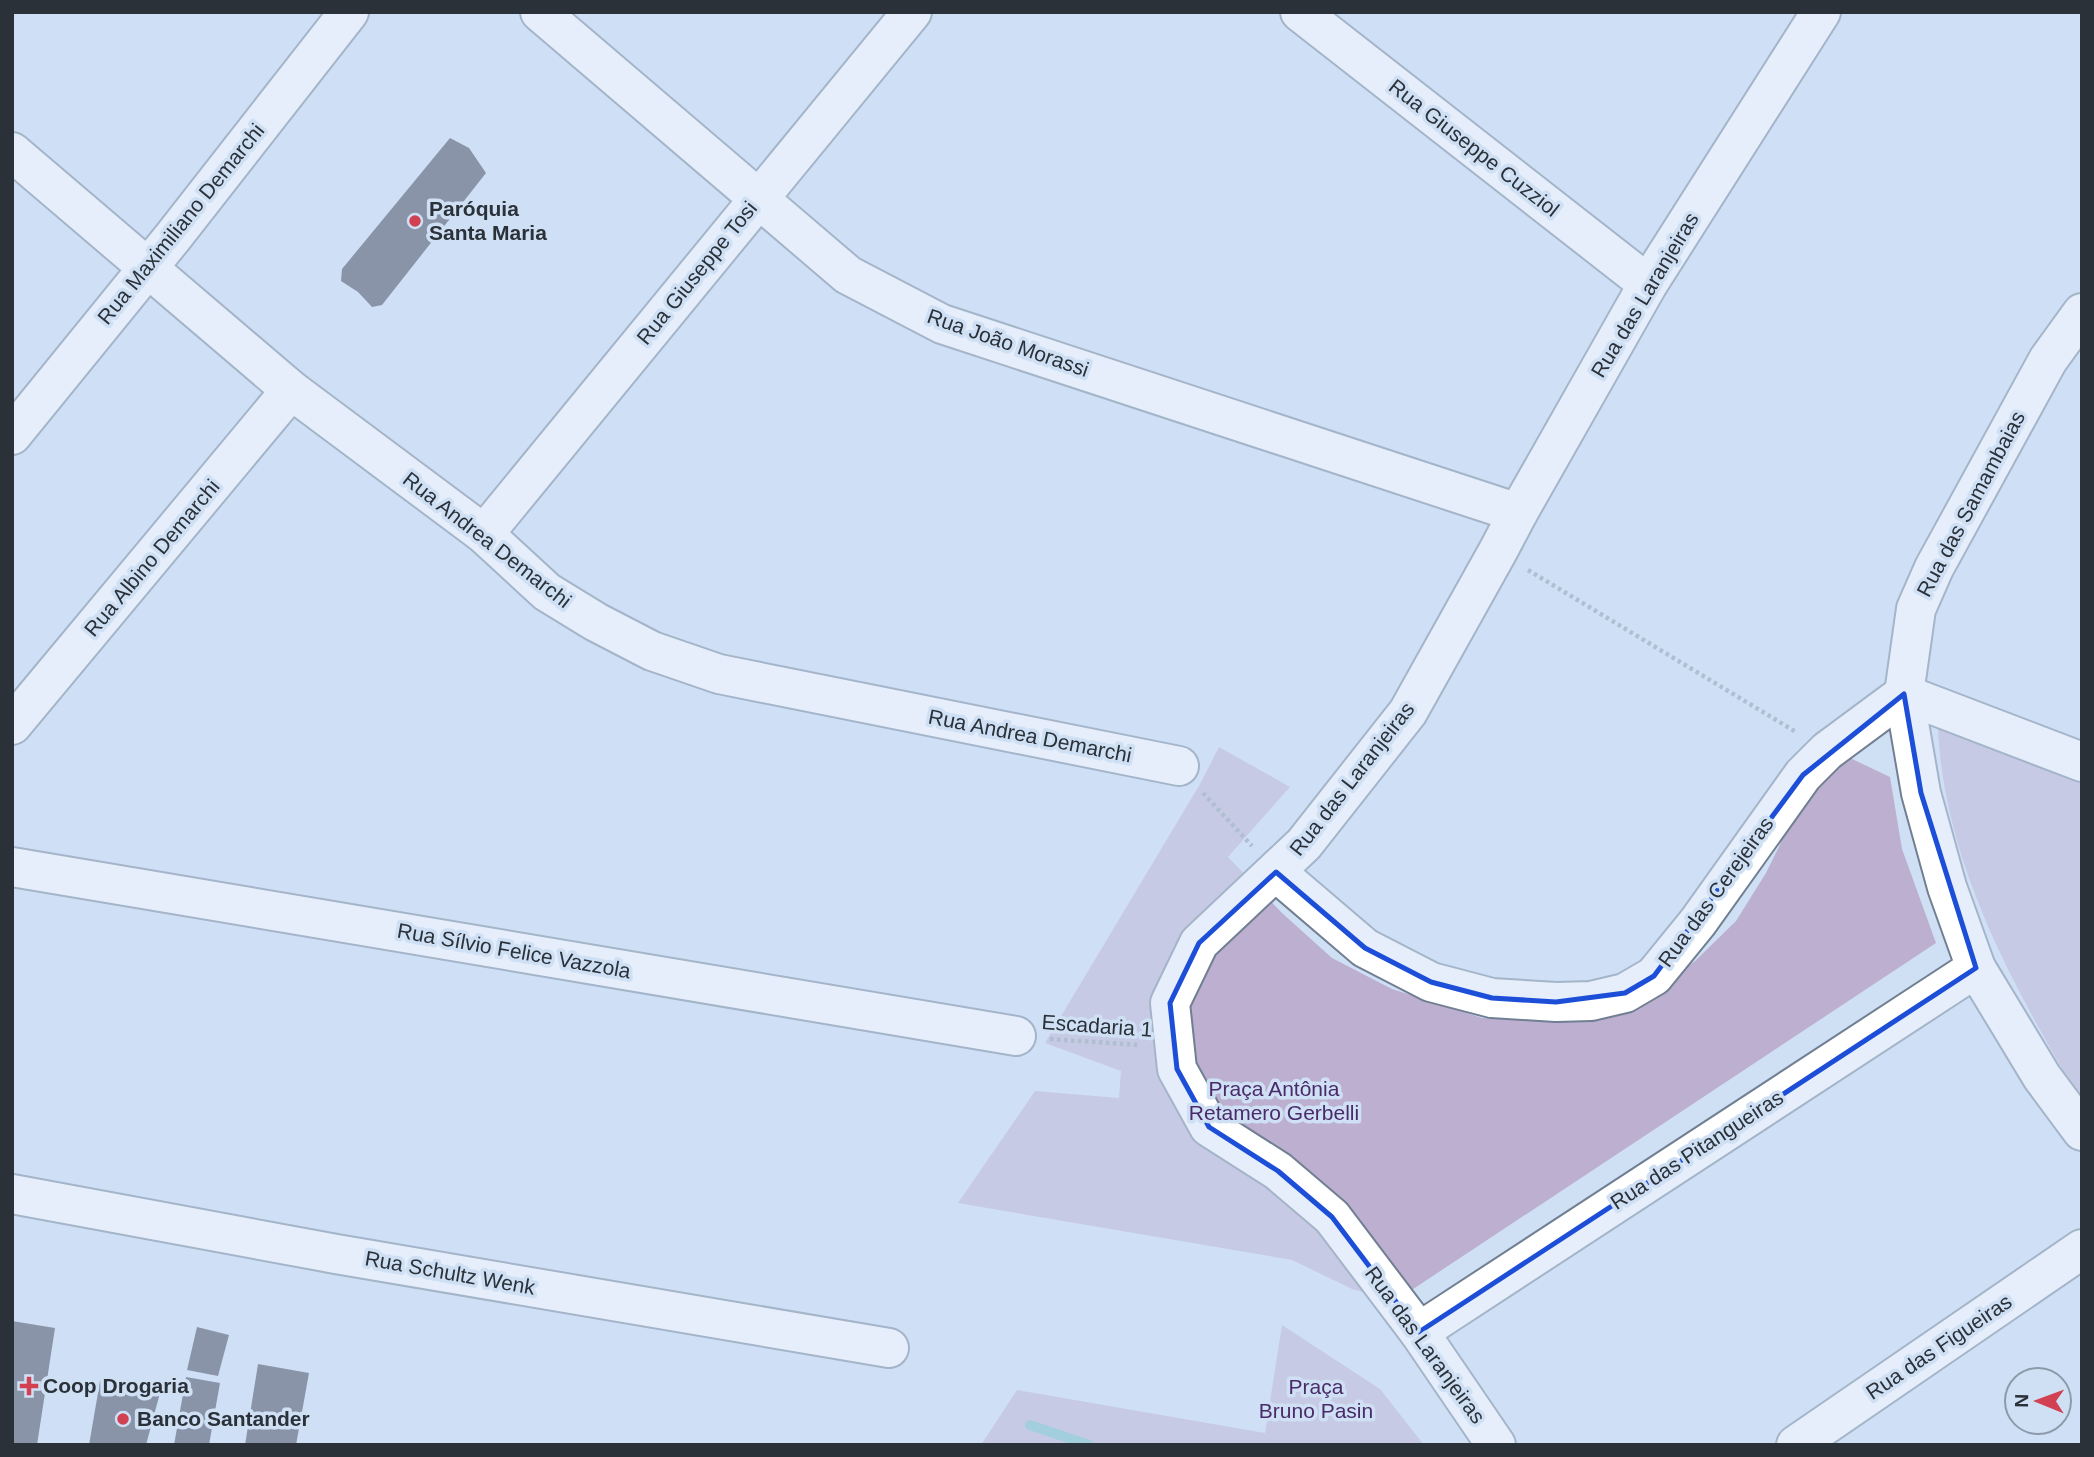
<svg xmlns="http://www.w3.org/2000/svg" width="2094" height="1457" viewBox="0 0 2094 1457" font-family="Helvetica,sans-serif">
  <style>
    .green { fill: #bcafcf }
    .lines { fill: none; stroke-linecap: round; stroke-linejoin: round }
    .stream { stroke: #6db9c1; stroke-width: 10 }
    .building { fill: #36384c }
    .street-casing { stroke: #707f92; stroke-width: 42 }
    .path { stroke: #8895a4; stroke-width: 4.5; stroke-dasharray: 3.5 3.5; stroke-linecap: butt }
    .street { stroke: #fff; stroke-width: 38 }
    .marked { fill: none; stroke: #1d4ed8; stroke-width: 5; stroke-linejoin: round }
    .poi-dot { fill: #d14151; stroke: #cfe0f5; stroke-width: 2.5 }
    .labels { text-anchor: middle; stroke-width: 7; stroke-linejoin: round; paint-order: stroke }
    .street-label { font-size: 21px; fill: #2b3139; stroke: #cfe0f5 }
    .poi-label { font-size: 21px; font-weight: bold; fill: #2b3139; stroke: #cfe0f5; text-anchor: start }
    .park-label { font-size: 21px; fill: #492b69; stroke: #cfe0f5 }
  </style>
  <rect width="100%" height="100%" fill="#cfe0f5"/>
  <!-- green -->
  <g class="green">
    <path d="M1938,727L2082,780V1102C2014,989 1943,861 1938,727Z"/>
    <polygon points="1219,747 1290,787 1228,857 1282,913 1332,958 1392,989 1482,1018 1534,1019 1650,995 1695,961 1736,921 1766,873 1793,818 1818,785 1850,758 1890,777 1902,849 1936,943 1395,1301 1352,1289 1292,1260 958,1203 1035,1091 1119,1098 1121,1071 1045,1043 1200,784"/>
    <polygon points="1282,1325 1380,1389 1424,1445 981,1445 1017,1390 1265,1433"/>
  </g>
  <g class="lines">
    <!-- stream -->
    <polyline class="stream" points="1030,1425 1089,1445"/>
  </g>
  <!-- building -->
  <g class="building">
    <polygon points="450,138 469,148 486,173 382,305 372,307 358,292 341,281 342,269"/>
    <polygon points="12,1321 55,1328 37,1445 12,1445"/>
    <polygon points="197,1327 229,1335 218,1376 187,1370"/>
    <polygon points="258,1364 309,1373 296,1445 245,1445"/>
    <polygon points="186,1377 220,1383 209,1445 174,1445"/>
    <polygon points="100,1381 160,1393 146,1445 89,1445"/>
  </g>
  <g class="lines">
    <!-- street casing -->
    <g class="street-casing">
      <g id="street">
        <polyline points="540,12 848,275 942,324 1518,513"/>
        <polyline points="1300,12 1648,284"/>
        <polyline points="12,152 291,390 484,534 547,592 596,622 652,651 719,674 1179,766"/>
        <polyline points="2082,313 2048,360 1934,568 1916,609 1904,694 1921,793 1947,887 1976,968 2042,1077 2082,1131"/>
        <polyline points="12,435 173,237 349,12"/>
        <polyline points="484,534 912,12"/>
        <polyline points="1904,694 2082,762"/>
        <polyline points="12,725 291,390"/>
        <polyline points="12,867 1016,1036"/>
        <polyline points="1276,872 1365,948 1431,982 1492,998 1556,1002 1591,1001 1625,993 1654,976 1698,922 1803,775 1827,751 1904,694"/>
        <polyline points="12,1194 336,1254 889,1348"/>
        <polyline points="1419,1332 1976,968"/>
        <polyline points="1496,1445 1419,1332 1332,1217 1278,1171 1209,1127 1177,1069 1170,1003 1199,943 1304,844 1408,712 1498,551 1518,513 1648,284 1821,12"/>
        <polyline points="1796,1445 2082,1249"/>
      </g>
    </g>
    <!-- path -->
    <g class="path">
      <polyline points="1528,570 1796,732"/>
      <polyline points="1203,793 1252,846"/>
      <polyline points="1050,1039 1139,1045"/>
    </g>
    <!-- street -->
    <use href="#street" class="street"/>
  </g>
  <!-- marked area -->
  <path d="M0 0H2094V1457H0ZM1904,694L1921,793L1976,968L1419,1332L1332,1217L1278,1171L1209,1127L1177,1069L1170,1003L1199,943L1276,872L1365,948L1431,982L1492,998L1556,1002L1625,993L1654,976L1803,775Z" fill="#cfe0f5" fill-opacity=".55" fill-rule="evenodd"/>
  <path class="marked" d="M1904,694L1921,793L1976,968L1419,1332L1332,1217L1278,1171L1209,1127L1177,1069L1170,1003L1199,943L1276,872L1365,948L1431,982L1492,998L1556,1002L1625,993L1654,976L1803,775Z"/>
  <!-- markers -->
  <g class="poi-dot">
    <circle cx="415" cy="221" r="7"/>
    <path d="M25.5 1375.5h7v7h7v7h-7v7h-7v-7h-7v-7h7z"/>
    <circle cx="123" cy="1419" r="7"/>
  </g>
  <g class="labels">
    <!-- street labels -->
    <g class="street-label">
      <text transform="translate(1474 148) rotate(38)" y="7">Rua Giuseppe Cuzziol</text>
      <text transform="translate(181 224) rotate(-51)" y="7">Rua Maximiliano Demarchi</text>
      <text transform="translate(697 273) rotate(-51)" y="7">Rua Giuseppe Tosi</text>
      <text transform="translate(1645 295) rotate(-59)" y="7">Rua das Laranjeiras</text>
      <text transform="translate(1008 343) rotate(19)" y="7">Rua João Morassi</text>
      <text transform="translate(1971 504) rotate(-62)" y="7">Rua das Samambaias</text>
      <text transform="translate(487 540) rotate(38)" y="7">Rua Andrea Demarchi</text>
      <text transform="translate(152 558) rotate(-50)" y="7">Rua Albino Demarchi</text>
      <text transform="translate(1030 736) rotate(11)" y="7">Rua Andrea Demarchi</text>
      <text transform="translate(1352 779) rotate(-52)" y="7">Rua das Laranjeiras</text>
      <text transform="translate(1716 892) rotate(-54)" y="7">Rua das Cerejeiras</text>
      <text transform="translate(514 951) rotate(10)" y="7">Rua Sílvio Felice Vazzola</text>
      <text transform="translate(1097 1026) rotate(4)" y="7">Escadaria 1</text>
      <text transform="translate(1697 1150) rotate(-33)" y="7">Rua das Pitangueiras</text>
      <text transform="translate(450 1273) rotate(10)" y="7">Rua Schultz Wenk</text>
      <text transform="translate(1425 1345) rotate(54)" y="7">Rua das Laranjeiras</text>
      <text transform="translate(1939 1347) rotate(-34)" y="7">Rua das Figueiras</text>
    </g>
    <!-- poi labels -->
    <g class="poi-label">
      <text x="429" y="216">Paróquia<tspan x="429" dy="24">Santa Maria</tspan></text>
      <text x="43" y="1393">Coop Drogaria</text>
      <text x="137" y="1426">Banco Santander</text>
    </g>
    <!-- park labels -->
    <g class="park-label">
      <text x="1274" y="1096">Praça Antônia<tspan x="1274" dy="24">Retamero Gerbelli</tspan></text>
      <text x="1316" y="1394">Praça<tspan x="1316" dy="24">Bruno Pasin</tspan></text>
    </g>
  </g>
  <!-- border -->
  <rect width="2094" height="1457" fill="none" stroke="#2b3139" stroke-width="28"/>
  <!-- north arrow -->
  <g transform="translate(2038 1401) rotate(271)"><circle r="33" fill="#cfe0f5" stroke="#8d9aaa" stroke-width="2"/>
  <path d="M0-5L12 26L0 18L-12 26Z" fill="#d14151"/>
  <text y="-10" font-size="19" font-weight="bold" text-anchor="middle" fill="#2b3139">N</text>
  </g>
</svg>
